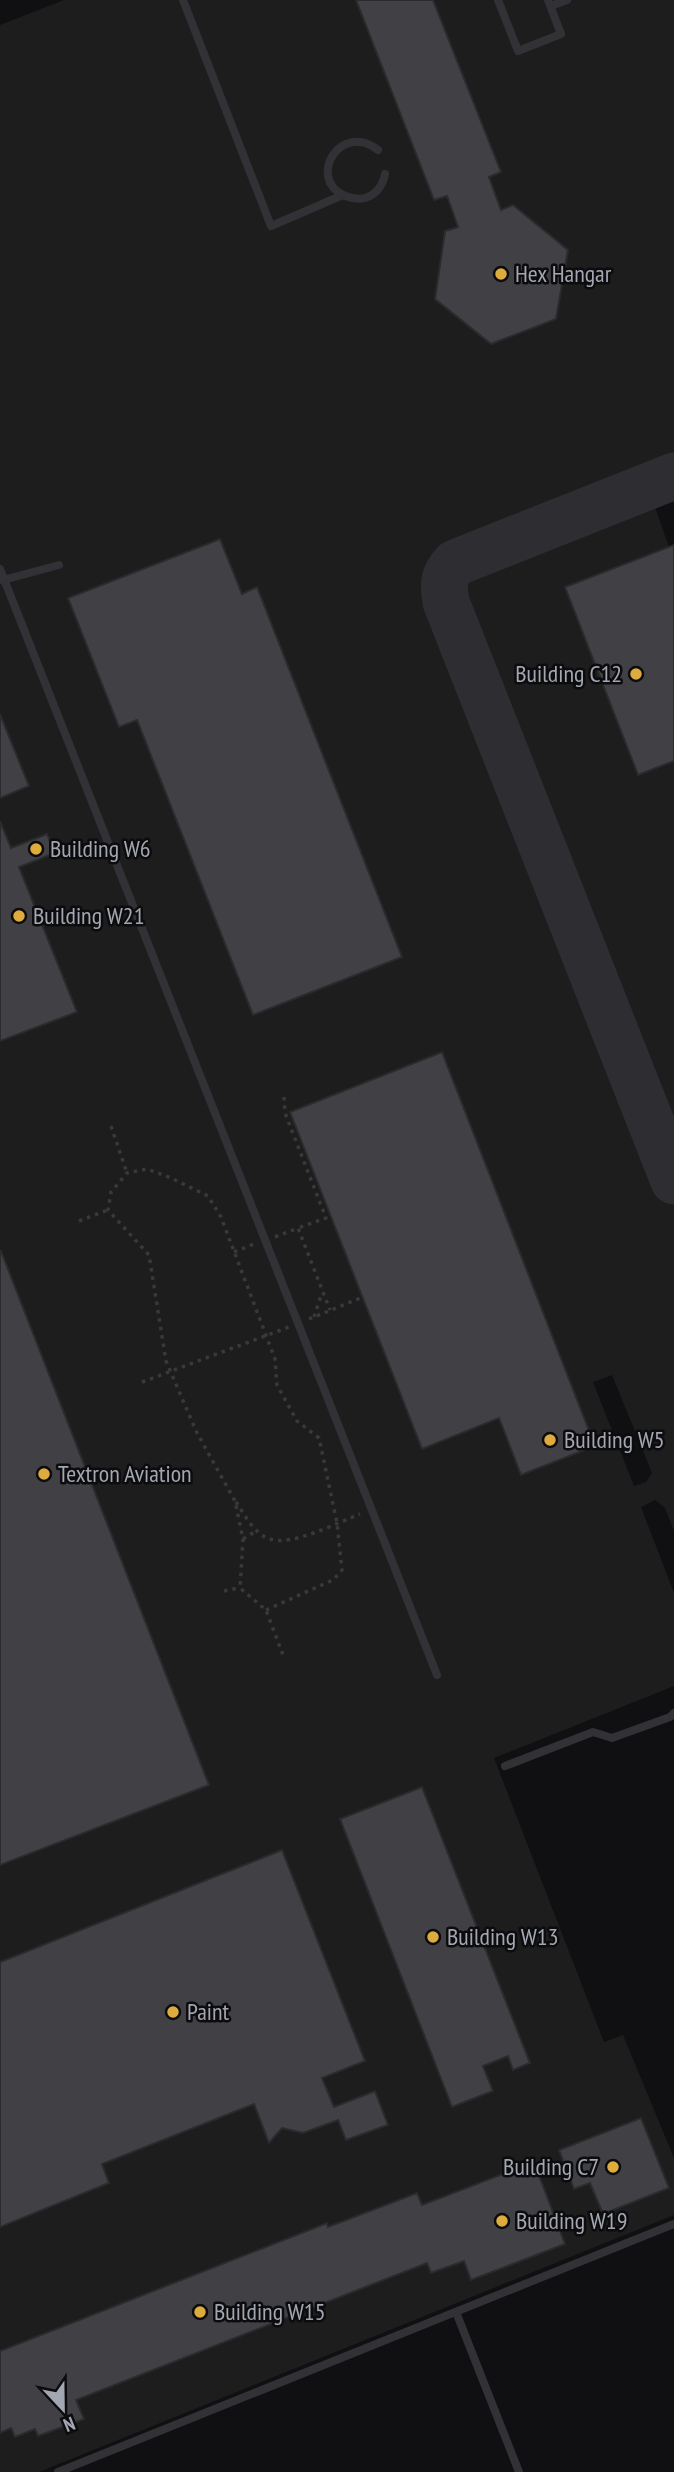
<svg xmlns="http://www.w3.org/2000/svg" width="674" height="2472" viewBox="0 0 674 2472" font-family="'PT Sans Narrow',sans-serif">
  <style>
    .built { fill: #1d1d1e; fill-rule: evenodd }
    .lines { fill: none; stroke-linecap: round; stroke-linejoin: round }
    .taxiway { stroke: #2e2e32; stroke-width: 47 }
    .building { fill: #404045; stroke: #2b2b2d; stroke-width: 2 }
    .path { stroke: #38393d; stroke-width: 3.5; stroke-dasharray: 3.5 5; stroke-linecap: butt }
    .lane { stroke: #323236; stroke-width: 8 }
    .poi-dot { fill: #deac3c; stroke: #0c0b0d; stroke-width: 2.5 }
    .labels { text-anchor: middle; stroke-width: 5; stroke-linejoin: round; paint-order: stroke }
    .poi-label { font-size: 24px; fill: #a3a7b1; stroke: #0c0b0d; text-anchor: start }
  </style>
  <rect width="100%" height="100%" fill="#101012"/>
  <!-- built -->
  <path class="built" d="M64,0H674V490L652,499L669,547L565,587L637,775L674,761V1531L665,1508L655,1500L641,1507L674,1593V1686L494,1758L604,2042L623,2035L674,2158V2215L39,2472H0V25ZM612,1375L652,1473L646,1482L634,1486L593,1382Z"/>
  <g class="lines">
    <!-- taxiway -->
    <path class="taxiway" d="M674,476L455,563C443,576 443,584 446,602L674,1181"/>
  </g>
  <!-- building -->
  <g class="building">
    <polygon points="356,0 433,0 501,172 489,177 501,210 513,205 568,250 556,319 491,344 435,299 445,231 458,227 447,196 434,200"/>
    <polygon points="220,539 242,594 257,587 402,957 253,1015 137,720 119,727 68,598"/>
    <polygon points="674,545 674,761 638,775 565,587"/>
    <polygon points="0,714 29,786 0,798"/>
    <polygon points="0,821 11,848 47,834 55,853 19,867 77,1012 0,1041"/>
    <polygon points="442,1052 595,1446 521,1475 499,1418 422,1449 290,1112"/>
    <polygon points="1,1251 209,1785 0,1865 0,1252"/>
    <polygon points="422,1787 530,2063 513,2070 508,2056 483,2066 493,2091 452,2107 340,1819"/>
    <polygon points="282,1850 365,2061 322,2078 334,2107 375,2091 388,2125 346,2140 338,2120 303,2133 282,2128 269,2143 254,2104 102,2164 109,2183 0,2227 0,1962"/>
    <polygon points="641,2118 669,2188 603,2214 590,2183 574,2189 559,2150"/>
    <polygon points="534,2162 565,2244 471,2280 464,2261 431,2273 427,2263 76,2400 84,2419 71,2424 38,2436 35,2429 15,2437 11,2428 0,2433 0,2351 327,2223 328,2227 417,2193 422,2205"/>
  </g>
  <g class="lines">
    <!-- path -->
    <g class="path">
      <polyline points="284,1097 285,1113 326,1218 298,1228"/>
      <polyline points="111,1126 127,1173"/>
      <polyline points="79,1221 108,1210"/>
      <polyline points="275,1237 298,1228 330,1310"/>
      <polyline points="234,1252 254,1244"/>
      <polyline points="314,1317 322,1293"/>
      <polyline points="309,1319 363,1297"/>
      <polyline points="142,1382 289,1327"/>
      <path d="M236,1502C245,1515 254,1534 270,1539C291,1547 339,1522 360,1514"/>
      <polyline points="243,1539 256,1531"/>
      <polyline points="224,1591 239,1588"/>
      <polyline points="266,1610 333,1580 342,1570 337,1523 319,1438 297,1421 277,1385 275,1359 221,1217 208,1196 171,1178 147,1169 127,1173 111,1192 108,1210 149,1255 166,1361 197,1433 235,1501 243,1539 240,1588 266,1610 283,1655"/>
    </g>
    <!-- lane -->
    <g class="lane">
      <polyline points="183,0 271,226 343,195"/>
      <polyline points="498,0 518,51 561,34 548,0"/>
      <polyline points="551,6 567,0"/>
      <path d="M378,150C341,121 307,177 343,195C350,198 358,200 365,198C376,195 383,185 385,174"/>
      <polyline points="0,569 437,1675"/>
      <polyline points="3,580 59,565"/>
      <polyline points="505,1766 593,1732 612,1738 670,1717 674,1713"/>
      <polyline points="456,2312 519,2472"/>
      <polyline points="58,2472 674,2224"/>
    </g>
  </g>
  <!-- markers -->
  <g class="poi-dot">
    <circle cx="501" cy="274" r="7"/>
    <circle cx="636" cy="674" r="7"/>
    <circle cx="36" cy="849" r="7"/>
    <circle cx="19" cy="916" r="7"/>
    <circle cx="550" cy="1440" r="7"/>
    <circle cx="44" cy="1474" r="7"/>
    <circle cx="433" cy="1937" r="7"/>
    <circle cx="173" cy="2012" r="7"/>
    <circle cx="613" cy="2167" r="7"/>
    <circle cx="502" cy="2221" r="7"/>
    <circle cx="200" cy="2312" r="7"/>
  </g>
  <g class="labels">
    <!-- poi labels -->
    <g class="poi-label">
      <text x="515" y="282">Hex Hangar</text>
      <text x="622" y="682" text-anchor="end">Building C12</text>
      <text x="50" y="857">Building W6</text>
      <text x="33" y="924">Building W21</text>
      <text x="564" y="1448">Building W5</text>
      <text x="58" y="1482">Textron Aviation</text>
      <text x="447" y="1945">Building W13</text>
      <text x="187" y="2020">Paint</text>
      <text x="599" y="2175" text-anchor="end">Building C7</text>
      <text x="516" y="2229">Building W19</text>
      <text x="214" y="2320">Building W15</text>
    </g>
  </g>
  <!-- north arrow -->
  <g transform="translate(63 2409) rotate(158)" stroke="#0c0b0d" stroke-width="5" paint-order="stroke">
  <path d="M0-5L12 26L0 18L-12 26Z" fill="#a3a7b1"/>
  <text y="-10" font-size="19" font-weight="bold" text-anchor="middle" fill="#a3a7b1">N</text>
  </g>
</svg>
